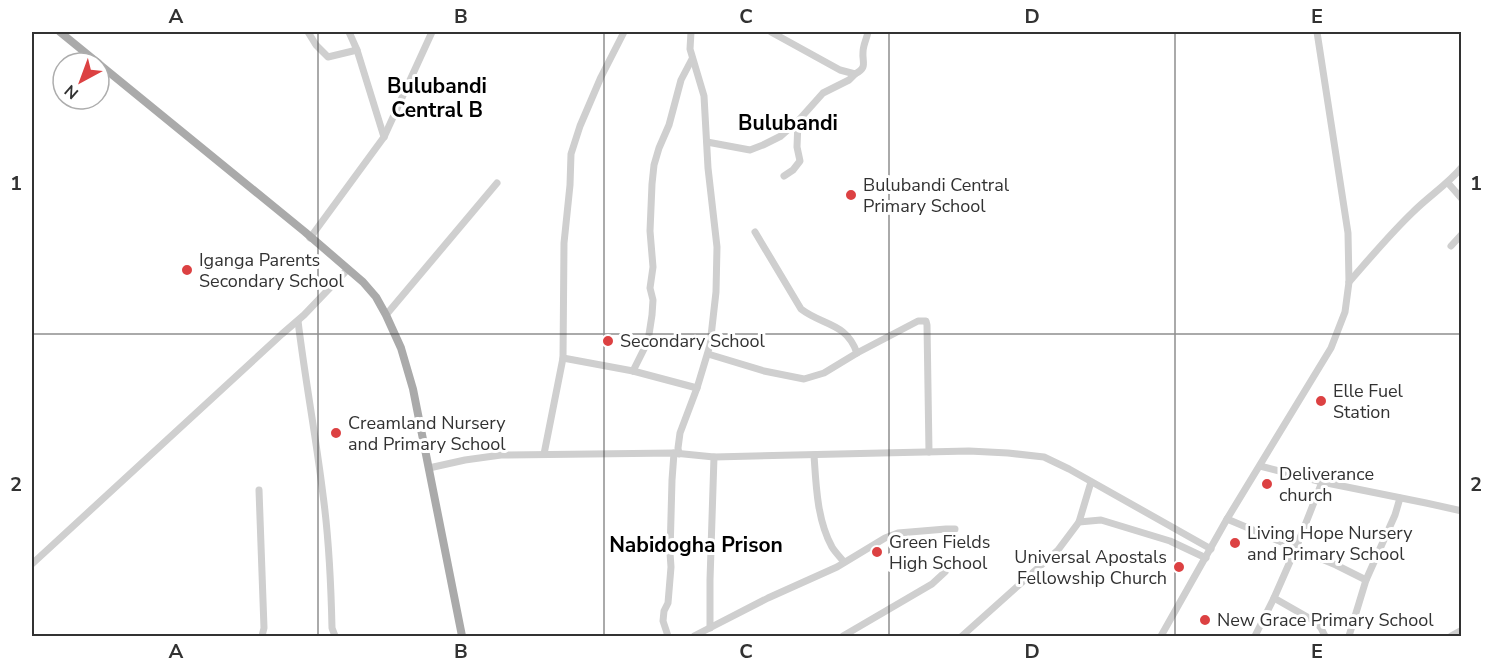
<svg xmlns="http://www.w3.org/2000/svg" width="1493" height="668" viewBox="0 0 1493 668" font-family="'Nunito Sans',sans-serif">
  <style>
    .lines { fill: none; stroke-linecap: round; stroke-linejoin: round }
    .minor { stroke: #cfcfcf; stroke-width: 7 }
    .major { stroke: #aaa; stroke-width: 8 }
    .grid { fill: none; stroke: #323232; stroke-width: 1.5; stroke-opacity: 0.55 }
    .poi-dot { fill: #dc4142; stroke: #fff; stroke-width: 2 }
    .labels { text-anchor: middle; stroke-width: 6; stroke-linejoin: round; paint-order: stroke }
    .poi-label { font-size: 18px; fill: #323232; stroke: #fff; text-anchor: start }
    .quarter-label { font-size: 21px; font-weight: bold; fill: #000; stroke: #fff }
    .neatline { fill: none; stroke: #323232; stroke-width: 2 }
    .grid-label { font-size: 20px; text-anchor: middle; font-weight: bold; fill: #323232 }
  </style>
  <rect width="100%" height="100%" fill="#fff"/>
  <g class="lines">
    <!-- minor -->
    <g class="minor">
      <polyline points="308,32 316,45 328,57 357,50"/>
      <polyline points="349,32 357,50 384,137"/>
      <path d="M771,32L840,70L855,74C868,67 862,63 863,52C863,45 867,38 868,32"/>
      <polyline points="707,142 750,150 763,145 781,136 798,121"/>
      <polyline points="784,176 793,170 800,161 797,147 798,121 823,93 849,80 855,74"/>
      <polyline points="1448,183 1462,199"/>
      <path d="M755,232L801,309C823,326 846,322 857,353"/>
      <polyline points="310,238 384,137 432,32"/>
      <polyline points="1451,246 1462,234"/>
      <path d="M1349,282C1370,258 1390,234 1413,212C1429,196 1448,184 1462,167"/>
      <polyline points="386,315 497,183"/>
      <path d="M298,321C305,379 316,437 323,495C329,539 331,583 332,628L335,636"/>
      <polyline points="708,354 764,371 804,379 824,373 857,353 918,321 926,321 927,325 929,452"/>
      <polyline points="563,358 633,371 697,388"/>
      <polyline points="633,371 648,341 652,315 653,300 650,288 653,267 650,231 652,184 654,165 659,148 669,125 681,80 692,59"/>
      <polyline points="544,454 563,358 564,243 570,185 571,154 580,126 601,77 624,32"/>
      <polyline points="679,454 678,448 680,433 697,388 710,345 716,292 717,247 708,168 704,96 690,49 691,32"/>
      <path d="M814,455C816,485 817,520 832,547C835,552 840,557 844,562"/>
      <polyline points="1260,466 1322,482 1426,503 1462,511"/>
      <polyline points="429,468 465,460 501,455 674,453 714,457 969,451 1008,453 1044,457 1069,469 1211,549"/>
      <polyline points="1322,482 1296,548 1274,598 1316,622 1321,628 1325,636"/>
      <polyline points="259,490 264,628 262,636"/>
      <polyline points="1227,519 1336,565 1366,580"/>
      <polyline points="1079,522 1091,482"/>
      <polyline points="32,564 282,334 304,315 348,269"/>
      <polyline points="710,628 710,580 714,457"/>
      <polyline points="668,636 663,621 664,611 668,603 671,567 670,553 672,480 674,453"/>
      <polyline points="694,636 768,598 837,567 885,538 898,533 946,529 955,529"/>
      <polyline points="843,636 932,584 945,572"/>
      <polyline points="962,636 1058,550 1079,522 1101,520 1170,541 1206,558"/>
      <polyline points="1161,636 1227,519 1331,348 1345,312 1349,282 1348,233 1317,32"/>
      <polyline points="1255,636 1274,598"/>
      <polyline points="1349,636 1366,580 1395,515 1400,498"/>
      <polyline points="1451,636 1462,630"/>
    </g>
    <!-- major -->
    <g class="major">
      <polyline points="60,32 98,63"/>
      <polyline points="99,64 305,232 363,282 376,297 386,315 401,348 413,389 462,636"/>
    </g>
  </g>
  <!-- grid -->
  <path class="grid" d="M318,32V636M604,32V636M889,32V636M1175,32V636M32,334H1462"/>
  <!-- markers -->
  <g class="poi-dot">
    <circle cx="851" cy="195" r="6"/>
    <circle cx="187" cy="270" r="6"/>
    <circle cx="608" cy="341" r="6"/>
    <circle cx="1321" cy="401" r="6"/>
    <circle cx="336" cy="433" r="6"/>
    <circle cx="1267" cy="484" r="6"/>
    <circle cx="1235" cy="543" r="6"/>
    <circle cx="877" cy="552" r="6"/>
    <circle cx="1179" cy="567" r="6"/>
    <circle cx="1205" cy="620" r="6"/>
  </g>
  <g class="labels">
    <!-- poi labels -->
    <g class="poi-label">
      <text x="863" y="191">Bulubandi Central<tspan x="863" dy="21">Primary School</tspan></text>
      <text x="199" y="266">Iganga Parents<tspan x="199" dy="21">Secondary School</tspan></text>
      <text x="620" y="347">Secondary School</text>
      <text x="1333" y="397">Elle Fuel<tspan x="1333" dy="21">Station</tspan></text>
      <text x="348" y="429">Creamland Nursery<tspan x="348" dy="21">and Primary School</tspan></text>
      <text x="1279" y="480">Deliverance<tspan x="1279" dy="21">church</tspan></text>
      <text x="1247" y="539">Living Hope Nursery<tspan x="1247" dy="21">and Primary School</tspan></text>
      <text x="889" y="548">Green Fields<tspan x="889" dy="21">High School</tspan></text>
      <text x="1167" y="563" text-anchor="end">Universal Apostals<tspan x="1167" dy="21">Fellowship Church</tspan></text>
      <text x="1217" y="626">New Grace Primary School</text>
    </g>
    <!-- quarter labels -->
    <g class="quarter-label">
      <text x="437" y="93">Bulubandi<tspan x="437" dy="24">Central B</tspan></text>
      <text x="788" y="130">Bulubandi</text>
      <text x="696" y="552">Nabidogha Prison</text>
    </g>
  </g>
  <!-- border -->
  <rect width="1493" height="668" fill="none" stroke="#ffffff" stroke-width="66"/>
  <!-- north arrow -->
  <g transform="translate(81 81) rotate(221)"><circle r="28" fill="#ffffff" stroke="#adadad" stroke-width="1.5"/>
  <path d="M0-4.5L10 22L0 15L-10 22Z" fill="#dc4142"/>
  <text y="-9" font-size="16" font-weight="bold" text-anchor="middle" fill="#323232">N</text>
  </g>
  <rect x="33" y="33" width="1427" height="602" class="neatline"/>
  <g class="grid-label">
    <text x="176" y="23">A</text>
    <text x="461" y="23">B</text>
    <text x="746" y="23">C</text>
    <text x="1032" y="23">D</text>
    <text x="1317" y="23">E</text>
    <text x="16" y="190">1</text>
    <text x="1476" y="190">1</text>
    <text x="16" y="491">2</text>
    <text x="1476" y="491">2</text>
    <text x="176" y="658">A</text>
    <text x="461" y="658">B</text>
    <text x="746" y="658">C</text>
    <text x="1032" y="658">D</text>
    <text x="1317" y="658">E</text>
  </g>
</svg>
